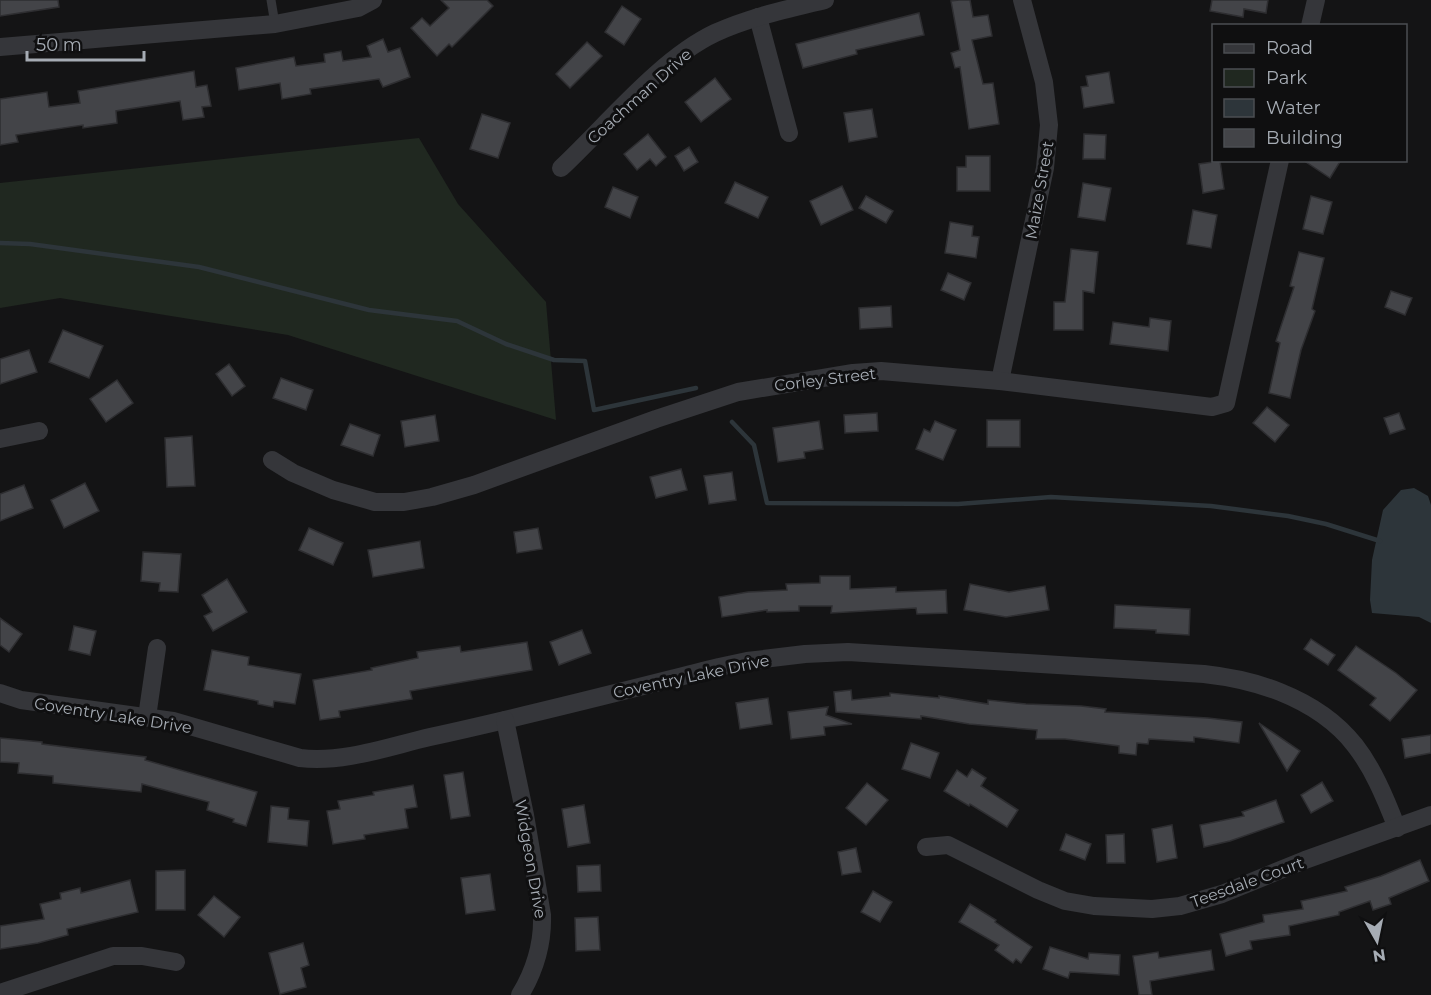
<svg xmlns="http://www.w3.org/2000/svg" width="1431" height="995" viewBox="0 0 1431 995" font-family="Montserrat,sans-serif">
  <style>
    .green { fill: #202820 }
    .water { fill: #2d353a }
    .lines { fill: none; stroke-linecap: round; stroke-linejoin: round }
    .stream { stroke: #2d353a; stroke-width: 4.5 }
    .building { fill: #434448; stroke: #2e2e31; stroke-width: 1.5 }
    .service { stroke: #35363a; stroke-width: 9 }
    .minor { stroke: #35363a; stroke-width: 18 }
    .labels { text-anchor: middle; stroke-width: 6; stroke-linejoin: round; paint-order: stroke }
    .street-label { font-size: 16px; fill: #a6acb4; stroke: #0f0f10 }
  </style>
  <rect width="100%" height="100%" fill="#141415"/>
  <!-- green -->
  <polygon class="green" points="419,138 458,204 546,302 556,420 288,335 60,298 0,308 0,183"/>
  <!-- water -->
  <polygon class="water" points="1414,488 1428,496 1431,505 1431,623 1419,617 1372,613 1370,600 1372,560 1383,510 1401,490"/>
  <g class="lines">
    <!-- stream -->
    <g class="stream">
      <polyline points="0,243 30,244 199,267 369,310 457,321 506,344 554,360 585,361 594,410 696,388"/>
      <polyline points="732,422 754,445 767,503 958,504 1051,497 1141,502 1211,506 1288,516 1326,524 1380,541"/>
    </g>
  </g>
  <!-- building -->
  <g class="building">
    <polygon points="0,0 58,0 59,7 0,16"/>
    <polygon points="441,0 487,0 493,6 452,47 449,44 437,56 411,28 422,18 430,26 449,8"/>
    <polygon points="959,0 970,0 973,17 988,15 992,36 972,40 983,84 993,83 999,124 969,129 960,67 955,68 951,53 960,50 951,1"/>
    <polygon points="1212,0 1268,0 1266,13 1244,9 1243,17 1210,11"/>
    <polygon points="622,6 641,19 624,45 605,32"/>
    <polygon points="919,13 924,35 856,50 857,54 803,68 796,44"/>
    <polygon points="383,39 388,52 400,48 410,77 383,87 379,79 310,89 311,94 282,99 280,83 239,90 236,68 294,57 296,66 325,62 324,54 341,51 343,61 371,57 367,46"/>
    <polygon points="587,42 602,56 570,88 556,74"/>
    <polygon points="194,71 196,87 207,85 211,106 202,107 204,117 183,120 180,101 116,111 117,123 83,128 83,125 16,135 18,142 0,145 0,99 47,92 49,107 80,103 78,91"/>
    <polygon points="1109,72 1114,103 1084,108 1081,87 1088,86 1086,76"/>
    <polygon points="715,78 731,99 701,122 685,102"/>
    <polygon points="872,109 877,137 849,142 844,113"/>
    <polygon points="482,114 510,123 498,158 470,149"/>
    <polygon points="648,134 666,157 656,166 650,159 637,170 624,154"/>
    <polygon points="1084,134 1106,135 1105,159 1083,159"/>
    <polygon points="689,147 698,162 684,171 675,156"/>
    <polygon points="966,156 990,156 990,191 957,191 957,167 966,167"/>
    <polygon points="1303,160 1341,160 1330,178"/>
    <polygon points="1220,161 1224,189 1203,193 1199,164"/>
    <polygon points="735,182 768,197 758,218 725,203"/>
    <polygon points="1083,183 1111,188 1105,221 1078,217"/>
    <polygon points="842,186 853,210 821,225 810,201"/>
    <polygon points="613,187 638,197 630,218 605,207"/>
    <polygon points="866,196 893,211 886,223 859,208"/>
    <polygon points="1311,196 1332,202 1323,234 1303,229"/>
    <polygon points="1193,210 1217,215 1211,248 1187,244"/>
    <polygon points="950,222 973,226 972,236 979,237 976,258 945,253"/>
    <polygon points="1071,249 1098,252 1094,293 1083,291 1083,330 1054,330 1054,302 1065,302"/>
    <polygon points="1299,252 1324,258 1312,309 1315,311 1301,350 1290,398 1269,393 1280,343 1276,341 1294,287 1290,286"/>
    <polygon points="948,273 971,283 964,300 941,290"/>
    <polygon points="1391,291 1412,298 1405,315 1385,307"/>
    <polygon points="891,306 892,327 860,329 859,308"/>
    <polygon points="1150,318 1171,321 1168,351 1110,344 1113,322 1149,327"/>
    <polygon points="63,330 103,346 89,378 49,362"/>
    <polygon points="29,350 37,372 0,384 0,359"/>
    <polygon points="229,364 245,386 232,396 216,374"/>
    <polygon points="281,378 313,390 306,410 273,398"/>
    <polygon points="117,380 133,403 106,422 90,399"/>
    <polygon points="1267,407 1289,425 1275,442 1253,423"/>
    <polygon points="877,413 878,431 845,433 844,415"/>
    <polygon points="1399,413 1405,429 1390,434 1384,418"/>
    <polygon points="435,415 439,441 405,447 401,421"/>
    <rect x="987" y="420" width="33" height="27"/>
    <polygon points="819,421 823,449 804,452 805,458 778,462 773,428"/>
    <polygon points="935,421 956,430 943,460 916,449 924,429 930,432"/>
    <polygon points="350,424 380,435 373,456 341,445"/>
    <polygon points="192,436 195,486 167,487 165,438"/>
    <polygon points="681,469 687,490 656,498 650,477"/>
    <polygon points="732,472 736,500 709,504 704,476"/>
    <polygon points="85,483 99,511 64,528 51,500"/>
    <polygon points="24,485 33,508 0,521 0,494"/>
    <polygon points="309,528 343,543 333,565 299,550"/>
    <polygon points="538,528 542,549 517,553 514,532"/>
    <polygon points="420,541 424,568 373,577 368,550"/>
    <polygon points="143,552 181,554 178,592 159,591 160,583 141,581"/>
    <polygon points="820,576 850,576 850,589 896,587 896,592 946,590 947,613 917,614 916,608 831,613 832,606 799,606 799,611 767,612 767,610 722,617 719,597 748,592 787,590 786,584 820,583"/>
    <polygon points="227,579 247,612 213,631 204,616 212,612 202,595"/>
    <polygon points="970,584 1009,592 1045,586 1049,610 1006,617 964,610"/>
    <polygon points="1115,605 1190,609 1189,635 1156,633 1156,630 1114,628"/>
    <polygon points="0,618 22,634 9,652 0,645"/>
    <polygon points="74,626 96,631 90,655 69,650"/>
    <polygon points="582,630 591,653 559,665 550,642"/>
    <polygon points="1311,639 1335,655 1328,665 1304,649"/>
    <polygon points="527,642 532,670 410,691 412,699 339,711 340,717 320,720 313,680 372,670 371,668 418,658 417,652 460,646 461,652"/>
    <polygon points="1356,646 1396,673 1417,690 1390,721 1370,705 1376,698 1338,670"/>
    <polygon points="212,650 249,657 248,665 301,674 295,704 274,701 273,707 258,704 258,701 204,690"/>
    <polygon points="851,690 852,700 890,696 890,693 939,698 939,696 988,704 988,700 1026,704 1081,706 1106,709 1105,712 1208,718 1242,722 1239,743 1194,737 1194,742 1149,739 1148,744 1137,743 1136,755 1119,753 1119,746 1065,739 1036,739 1037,730 969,724 921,716 921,719 836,712 834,692"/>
    <polygon points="768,698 772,724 740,729 736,703"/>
    <polygon points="828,707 826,715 852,724 824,727 825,735 791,739 788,712"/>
    <polygon points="1259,723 1300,751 1287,771"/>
    <polygon points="1431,735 1431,753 1405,758 1402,739"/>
    <polygon points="0,738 42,742 42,744 146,757 145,760 257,792 246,826 233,822 234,819 207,810 209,802 142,784 141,792 53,783 53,776 18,773 19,763 0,762"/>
    <polygon points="911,743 939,753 930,778 902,769"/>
    <polygon points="972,769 986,778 981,786 1018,810 1007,827 970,804 969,806 944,791 957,770 967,777"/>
    <polygon points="463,772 470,816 451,819 444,775"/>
    <polygon points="1322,782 1333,801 1311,813 1301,795"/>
    <polygon points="867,783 888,800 866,825 846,808"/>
    <polygon points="413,785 417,807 405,809 408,828 364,835 365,839 333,844 327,811 340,809 338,801 374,795 373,792"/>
    <polygon points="1276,800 1284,822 1230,841 1204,847 1200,825 1244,816 1242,812"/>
    <polygon points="584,805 590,843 568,847 562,809"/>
    <polygon points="271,806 289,808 288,819 309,821 307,846 268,842"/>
    <polygon points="1172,825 1177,858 1157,862 1152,829"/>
    <polygon points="1066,834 1091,844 1085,860 1060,850"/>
    <polygon points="1124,834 1125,863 1107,863 1106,835"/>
    <polygon points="856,848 861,872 842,875 838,852"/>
    <polygon points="1420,860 1429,881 1389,898 1391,904 1373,910 1370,901 1339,912 1339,915 1289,926 1290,935 1250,941 1252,949 1226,956 1220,934 1264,922 1263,915 1303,909 1301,901 1347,891 1345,887 1381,876"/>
    <polygon points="600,865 601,891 578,892 577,866"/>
    <polygon points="185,870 185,910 156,910 156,871"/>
    <polygon points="490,874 495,910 466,914 461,878"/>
    <polygon points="130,880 138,912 67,929 68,935 38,943 0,949 0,926 44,919 40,904 61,899 60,893 80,888 81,893"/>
    <polygon points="873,891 892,902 880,922 861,912"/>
    <polygon points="214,896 240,917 224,937 198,915"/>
    <polygon points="970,904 996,920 995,922 1032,947 1021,963 1016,959 1013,963 995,950 999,945 959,922"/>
    <polygon points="598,917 600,950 576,951 575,918"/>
    <polygon points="303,943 309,965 301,968 306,987 280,994 269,953"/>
    <polygon points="1050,947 1088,959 1089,953 1120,955 1119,975 1070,972 1068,978 1043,969"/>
    <polygon points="1211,950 1214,970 1150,981 1152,995 1139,995 1133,956 1158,952 1159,958"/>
  </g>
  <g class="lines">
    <!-- service -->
    <polyline class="service" points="271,0 275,24"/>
    <!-- minor -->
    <g class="minor">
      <polyline points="758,17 789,133"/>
      <polyline points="1310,26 1316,0"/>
      <polyline points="0,47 275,24 358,8 373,0"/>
      <path d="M561,168C606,126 660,59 715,33C750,17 788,9 825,0"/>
      <polyline points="1000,381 1045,168 1049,125 1044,82 1022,0"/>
      <polyline points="0,439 39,431"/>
      <polyline points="272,460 293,473 333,490 375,502 404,502 432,497 474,485 656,419 738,392 853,373 881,371 1000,381 1212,407 1226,403 1280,160"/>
      <path d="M0,693L21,700L173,721L300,758C344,763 387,747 430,737C527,716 623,691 719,667L747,661L805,654L848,652L1204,674C1231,677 1255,682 1280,692C1350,720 1371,761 1397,828"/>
      <polyline points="147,717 157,648"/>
      <path d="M505,720L525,815L542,915C543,944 535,970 520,995"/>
      <polyline points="926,847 948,845 1038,890 1065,901 1094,906 1152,909 1180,906 1222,894 1305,860 1431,815"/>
      <polyline points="0,993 113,956 142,956 176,962"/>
    </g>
  </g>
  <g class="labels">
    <!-- street labels -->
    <g class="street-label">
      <text transform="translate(639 96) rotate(-42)" y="6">Coachman Drive</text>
      <text transform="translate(1039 190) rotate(-80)" y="6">Maize Street</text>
      <text transform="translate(825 379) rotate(-7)" y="6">Corley Street</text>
      <text transform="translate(691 676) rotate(-12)" y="6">Coventry Lake Drive</text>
      <text transform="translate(113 715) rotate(9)" y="6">Coventry Lake Drive</text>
      <text transform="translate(531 859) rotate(80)" y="6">Widgeon Drive</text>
      <text transform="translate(1247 882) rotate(-20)" y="6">Teesdale Court</text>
    </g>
  </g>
  <!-- legend -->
  <rect x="1212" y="24" width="195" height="138" fill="#0f0f10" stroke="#4b4e52" stroke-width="1.5"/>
  <rect x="1224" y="44" width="30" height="9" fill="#35363a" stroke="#4b4e52" stroke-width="1.5"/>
  <text x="1266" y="54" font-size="18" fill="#a6acb4">Road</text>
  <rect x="1224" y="69" width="30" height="18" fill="#202820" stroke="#4b4e52" stroke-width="1.5"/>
  <text x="1266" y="84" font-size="18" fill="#a6acb4">Park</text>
  <rect x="1224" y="99" width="30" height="18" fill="#2d353a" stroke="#4b4e52" stroke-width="1.5"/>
  <text x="1266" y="114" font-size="18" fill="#a6acb4">Water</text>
  <rect x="1224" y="129" width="30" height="18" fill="#434448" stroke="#4b4e52" stroke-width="1.5"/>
  <text x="1266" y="144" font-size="18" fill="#a6acb4">Building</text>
  <!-- north arrow -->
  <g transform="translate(1377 941) rotate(171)" stroke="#0f0f10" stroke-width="4.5" paint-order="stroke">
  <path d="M0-4.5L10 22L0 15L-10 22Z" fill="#a6acb4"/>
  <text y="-9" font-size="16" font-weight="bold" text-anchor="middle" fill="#a6acb4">N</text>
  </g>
  <!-- scale -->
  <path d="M27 51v9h117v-9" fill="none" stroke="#a6acb4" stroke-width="3"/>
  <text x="36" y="51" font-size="18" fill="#a6acb4" stroke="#0f0f10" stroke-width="4.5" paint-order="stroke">50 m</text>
</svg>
